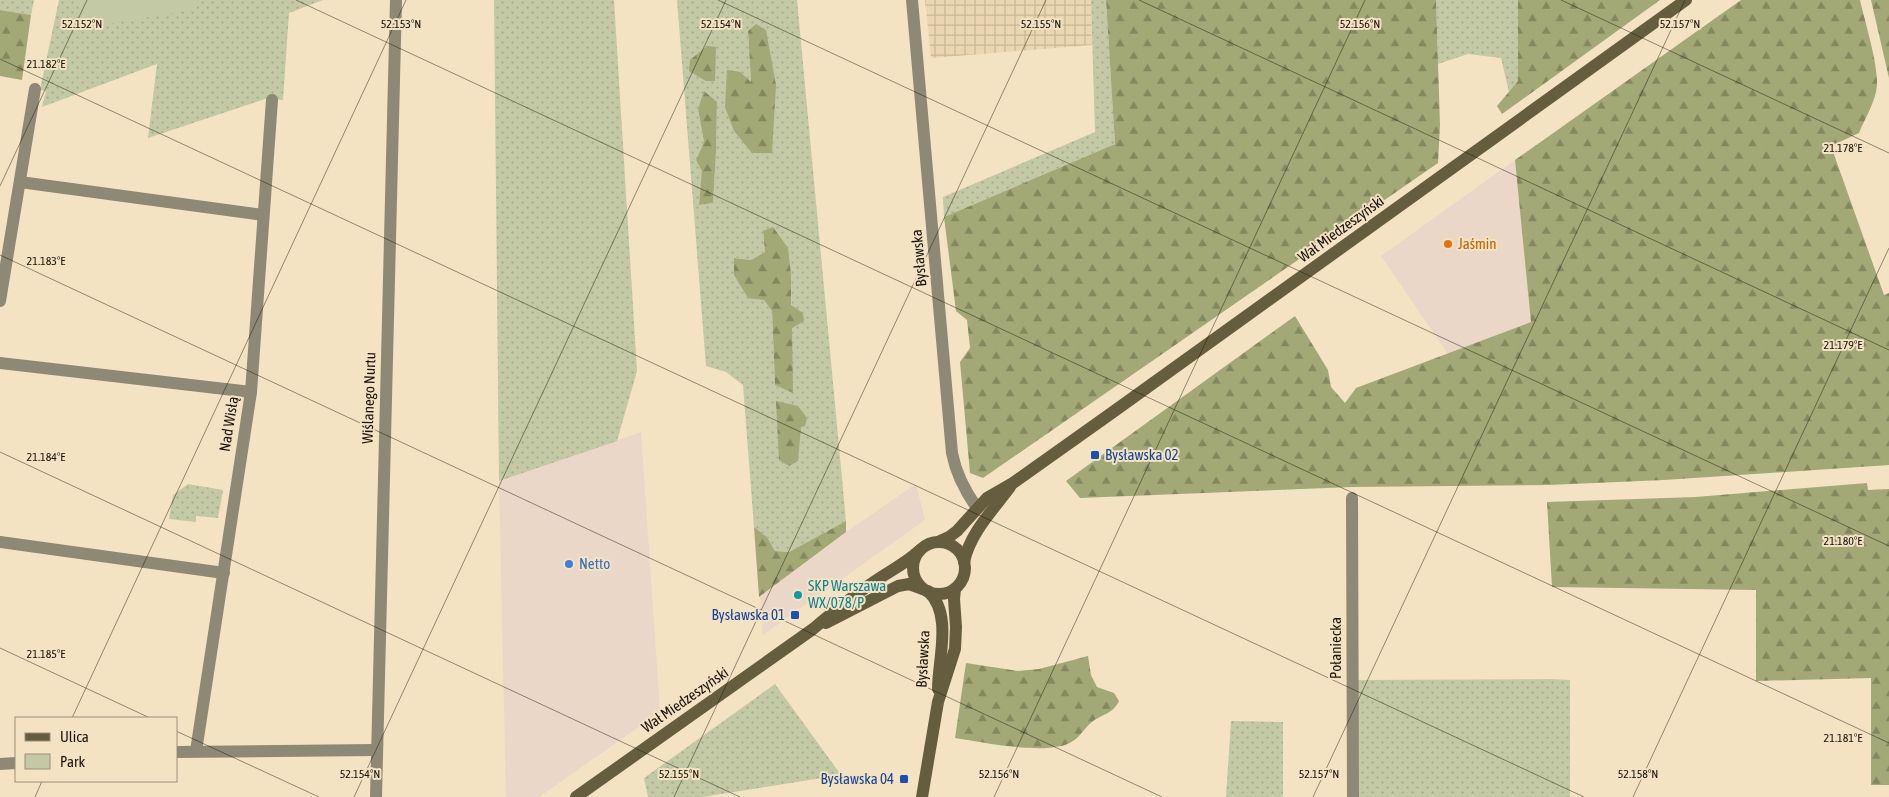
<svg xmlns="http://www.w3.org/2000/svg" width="1889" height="797" viewBox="0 0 1889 797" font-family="'Asap Condensed',sans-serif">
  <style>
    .commercial { fill: #ead7c7 }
    .industrial { fill: url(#industrial-grid) }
    .green { fill: url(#green-dots); fill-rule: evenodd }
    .forest { fill: url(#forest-firs) }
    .pitch { fill: #c3c8a5 }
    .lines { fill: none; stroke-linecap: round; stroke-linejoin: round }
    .street { stroke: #8e8974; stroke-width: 12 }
    .secondary { stroke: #665d3f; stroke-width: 12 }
    .ticks { fill: none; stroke: #181307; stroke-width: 1; stroke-opacity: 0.45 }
    .food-dot { fill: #e8710a; stroke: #f3e3c3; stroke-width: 2 }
    .transit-dot { fill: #1a4fb4; stroke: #f3e3c3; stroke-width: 2 }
    .shop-dot { fill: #3f7fe0; stroke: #f3e3c3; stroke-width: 2 }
    .culture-dot { fill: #0f9aa8; stroke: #f3e3c3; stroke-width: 2 }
    .labels { text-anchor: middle; stroke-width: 4; stroke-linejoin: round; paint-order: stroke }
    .street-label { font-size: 15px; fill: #181307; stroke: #f3e3c3 }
    .food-label { font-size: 15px; fill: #c56008; stroke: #f3e3c3; text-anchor: start }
    .transit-label { font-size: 15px; fill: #164399; stroke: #f3e3c3; text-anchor: end }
    .shop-label { font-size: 15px; fill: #366cbe; stroke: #f3e3c3; text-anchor: start }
    .culture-label { font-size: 15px; fill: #0d838f; stroke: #f3e3c3; text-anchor: start }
    .ticks-label { font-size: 12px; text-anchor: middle; fill: #181307; stroke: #f3e3c3; stroke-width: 4; stroke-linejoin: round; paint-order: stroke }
  </style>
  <defs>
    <pattern id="industrial-grid" width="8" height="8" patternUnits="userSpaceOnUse" patternTransform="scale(1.25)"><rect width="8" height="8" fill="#ead6b1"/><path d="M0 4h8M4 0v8" fill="none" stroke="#c8b797"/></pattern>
    <pattern id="green-dots" width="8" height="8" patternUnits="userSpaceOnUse" patternTransform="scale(1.25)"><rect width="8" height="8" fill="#c3c8a5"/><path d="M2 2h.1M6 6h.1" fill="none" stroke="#a7ab8d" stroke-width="1.8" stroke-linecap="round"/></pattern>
    <pattern id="forest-firs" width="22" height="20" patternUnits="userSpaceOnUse" patternTransform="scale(1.25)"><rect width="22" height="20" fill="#a2a876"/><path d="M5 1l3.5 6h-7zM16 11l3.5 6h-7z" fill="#83885f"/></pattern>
  </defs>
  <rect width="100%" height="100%" fill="#f3e3c3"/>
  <!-- commercial -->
  <g class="commercial">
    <polygon points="1515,160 1532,322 1448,354 1381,256"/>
    <polygon points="641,432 660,712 539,797 506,797 499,481"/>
    <polygon points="916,484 925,520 763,635 760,597 846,532"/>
  </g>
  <!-- industrial -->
  <polygon class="industrial" points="925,0 1091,0 1092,45 931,58"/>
  <!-- green -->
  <g class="green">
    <polygon points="0,0 34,0 31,15 0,10"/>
    <polygon points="59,0 323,0 289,13 283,100 265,99 148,138 157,64 42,107 46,91 40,90"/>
    <polygon points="494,0 614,0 637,371 617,441 499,481"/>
    <path d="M677,0H797L846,521L789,552L775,551L767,537L754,527L743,385L726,372L706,366ZM748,31L771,153L751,83ZM717,102L716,153L713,203L699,205L703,171L696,160L704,142L698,109ZM763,232L791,275L792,392L775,385L772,311L734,258L751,260L765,252Z"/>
    <polygon points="1091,0 1106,0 1115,144 944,217 943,197 1095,132"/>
    <polygon points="1436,0 1518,0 1518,81 1509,92 1501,58 1468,54 1438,64"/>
    <polygon points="188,484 223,490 218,518 196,516 196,522 169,519 173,495"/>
    <polygon points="1550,679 1570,680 1570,797 1358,797 1358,680"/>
    <polygon points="775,684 841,775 702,797 648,797 644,778"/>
    <polygon points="1231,721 1283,722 1283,797 1226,797"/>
  </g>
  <!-- forest -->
  <g class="forest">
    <polygon points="1106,0 1436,0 1440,125 1438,163 983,478 970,473 960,362 970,348 967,320 956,311 944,217 1115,144"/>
    <polygon points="1518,0 1660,0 1502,114 1497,106 1518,81"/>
    <path d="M1741,0H1860C1865,22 1878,64 1877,85C1876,101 1865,118 1859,133L1831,146L1884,295L1889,293V465L1664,480L1548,485L1352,487L1080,498L1066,481L1295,316L1328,370L1331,387L1345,403L1356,388L1531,322L1515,160Z"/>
    <polygon points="1871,0 1889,0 1889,78"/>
    <polygon points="0,10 31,15 22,80 0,76"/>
    <polygon points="756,24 766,30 776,85 772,153 752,153 734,131 725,107 727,70 740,72 751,82 748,31"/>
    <polygon points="707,46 716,47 715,81 706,81 689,71 690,60"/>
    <polygon points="704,91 717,102 716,153 713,203 699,205 702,171 696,160 704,142 698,109"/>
    <polygon points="773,227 788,248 791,275 791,305 803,313 804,321 792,328 793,393 775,385 772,311 764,300 748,298 734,275 734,258 751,260 765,252 763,231"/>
    <polygon points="776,401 798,406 807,418 805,426 801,427 798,461 789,466 779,460"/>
    <polygon points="1867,483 1868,490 1889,489 1889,785 1871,785 1871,678 1756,681 1756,590 1552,587 1547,502 1696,497"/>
    <polygon points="846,521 846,532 759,597 754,527 767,537 775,551 789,552"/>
    <path d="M1088,656L1091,675L1097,687L1114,693L1119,701C1113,714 1102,714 1092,722C1085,727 1081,736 1073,741C1050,757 983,742 955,738L966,663L1018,671L1039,669Z"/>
  </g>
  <!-- pitch -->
  <polygon class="pitch" points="79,0 196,0 197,9 84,28"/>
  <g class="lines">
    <!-- street -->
    <g class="street">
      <path d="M912,0L952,453C956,474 965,491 977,508"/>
      <polyline points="20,182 263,215"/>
      <polyline points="0,301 35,89"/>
      <polyline points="0,363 251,392"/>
      <polyline points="1352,498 1353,797"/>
      <polyline points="0,542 224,573"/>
      <polyline points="196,751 251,392 272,100"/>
      <polyline points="176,752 376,750"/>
      <polyline points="0,764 16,763"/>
      <polyline points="376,797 396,0"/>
    </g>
    <!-- secondary -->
    <g class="secondary">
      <polyline points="938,542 949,537 957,531 987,498 1013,483 1113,412 1686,0"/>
      <circle cx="939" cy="568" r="26"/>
      <path d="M964,562C970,533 993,510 1010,487"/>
      <path d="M928,591C953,614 938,659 938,689"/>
      <polyline points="826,623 898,586 909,584 923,589"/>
      <path d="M576,797L813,629C832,613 850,598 871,584C887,572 904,565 919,551"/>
      <polyline points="922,797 938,702 955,649 956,627 954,599 955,589"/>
    </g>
  </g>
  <!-- ticks -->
  <path class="ticks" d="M296,0L1889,743M718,0L1889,546M1139,0L1889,350M1561,0L1889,153M0,59L1584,797M0,186L87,0M0,255L1162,797M0,452L740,797M0,648L150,718M72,718L406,0M176,731L319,797M35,797L42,781M354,797L726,0M674,797L1046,0M994,797L1365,0M1313,797L1685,0M1633,797L1889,248"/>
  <!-- markers -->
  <circle class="food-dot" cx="1448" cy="244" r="5"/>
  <g class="transit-dot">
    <rect x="1090" y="450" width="10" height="10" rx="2.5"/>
    <rect x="790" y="610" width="10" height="10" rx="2.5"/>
    <rect x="899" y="774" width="10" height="10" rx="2.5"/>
  </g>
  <circle class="shop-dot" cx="569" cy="564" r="5"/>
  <circle class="culture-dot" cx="798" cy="595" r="5"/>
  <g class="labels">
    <!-- street labels -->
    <g class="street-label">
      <text transform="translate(1341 229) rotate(-36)" y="5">Wał Miedzeszyński</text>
      <text transform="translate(919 258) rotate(-95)" y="5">Bysławska</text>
      <text transform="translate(369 398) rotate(-88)" y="5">Wiślanego Nurtu</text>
      <text transform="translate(229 424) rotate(-81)" y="5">Nad Wisłą</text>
      <text transform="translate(1336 648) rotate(-90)" y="5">Połaniecka</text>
      <text transform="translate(923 659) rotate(-87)" y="5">Bysławska</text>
      <text transform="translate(685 700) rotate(-35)" y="5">Wał Miedzeszyński</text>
    </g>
    <!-- food labels -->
    <g class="food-label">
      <text x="1458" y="249">Jaśmin</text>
    </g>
    <!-- transit labels -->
    <g class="transit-label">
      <text x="1105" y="460" text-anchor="start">Bysławska 02</text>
      <text x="785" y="620">Bysławska 01</text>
      <text x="894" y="784">Bysławska 04</text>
    </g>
    <!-- shop labels -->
    <g class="shop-label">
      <text x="579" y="569">Netto</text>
    </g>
    <!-- culture labels -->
    <g class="culture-label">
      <text x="808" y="591">SKP Warszawa<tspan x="808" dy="17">WX/078/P</tspan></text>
    </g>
  </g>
  <g class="ticks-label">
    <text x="82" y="28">52.152°N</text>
    <text x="401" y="28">52.153°N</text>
    <text x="721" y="28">52.154°N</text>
    <text x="1041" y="28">52.155°N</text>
    <text x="1360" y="28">52.156°N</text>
    <text x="1680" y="28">52.157°N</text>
    <text x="46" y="68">21.182°E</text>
    <text x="1843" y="152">21.178°E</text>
    <text x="46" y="265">21.183°E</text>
    <text x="1843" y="349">21.179°E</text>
    <text x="46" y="461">21.184°E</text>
    <text x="1843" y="545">21.180°E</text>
    <text x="46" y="658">21.185°E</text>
    <text x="1843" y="742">21.181°E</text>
    <text x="360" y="778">52.154°N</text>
    <text x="679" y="778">52.155°N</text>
    <text x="999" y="778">52.156°N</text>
    <text x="1319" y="778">52.157°N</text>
    <text x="1638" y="778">52.158°N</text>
  </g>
  <!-- legend -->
  <rect x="15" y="717" width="162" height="65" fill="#f3e3c3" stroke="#9b9078"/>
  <rect x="25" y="733" width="25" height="8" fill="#665d3f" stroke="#9b9078"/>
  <text x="60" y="742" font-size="15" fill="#181307">Ulica</text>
  <rect x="25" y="754" width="25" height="15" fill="#c3c8a5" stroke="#9b9078"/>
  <text x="60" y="767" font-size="15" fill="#181307">Park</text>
</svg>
